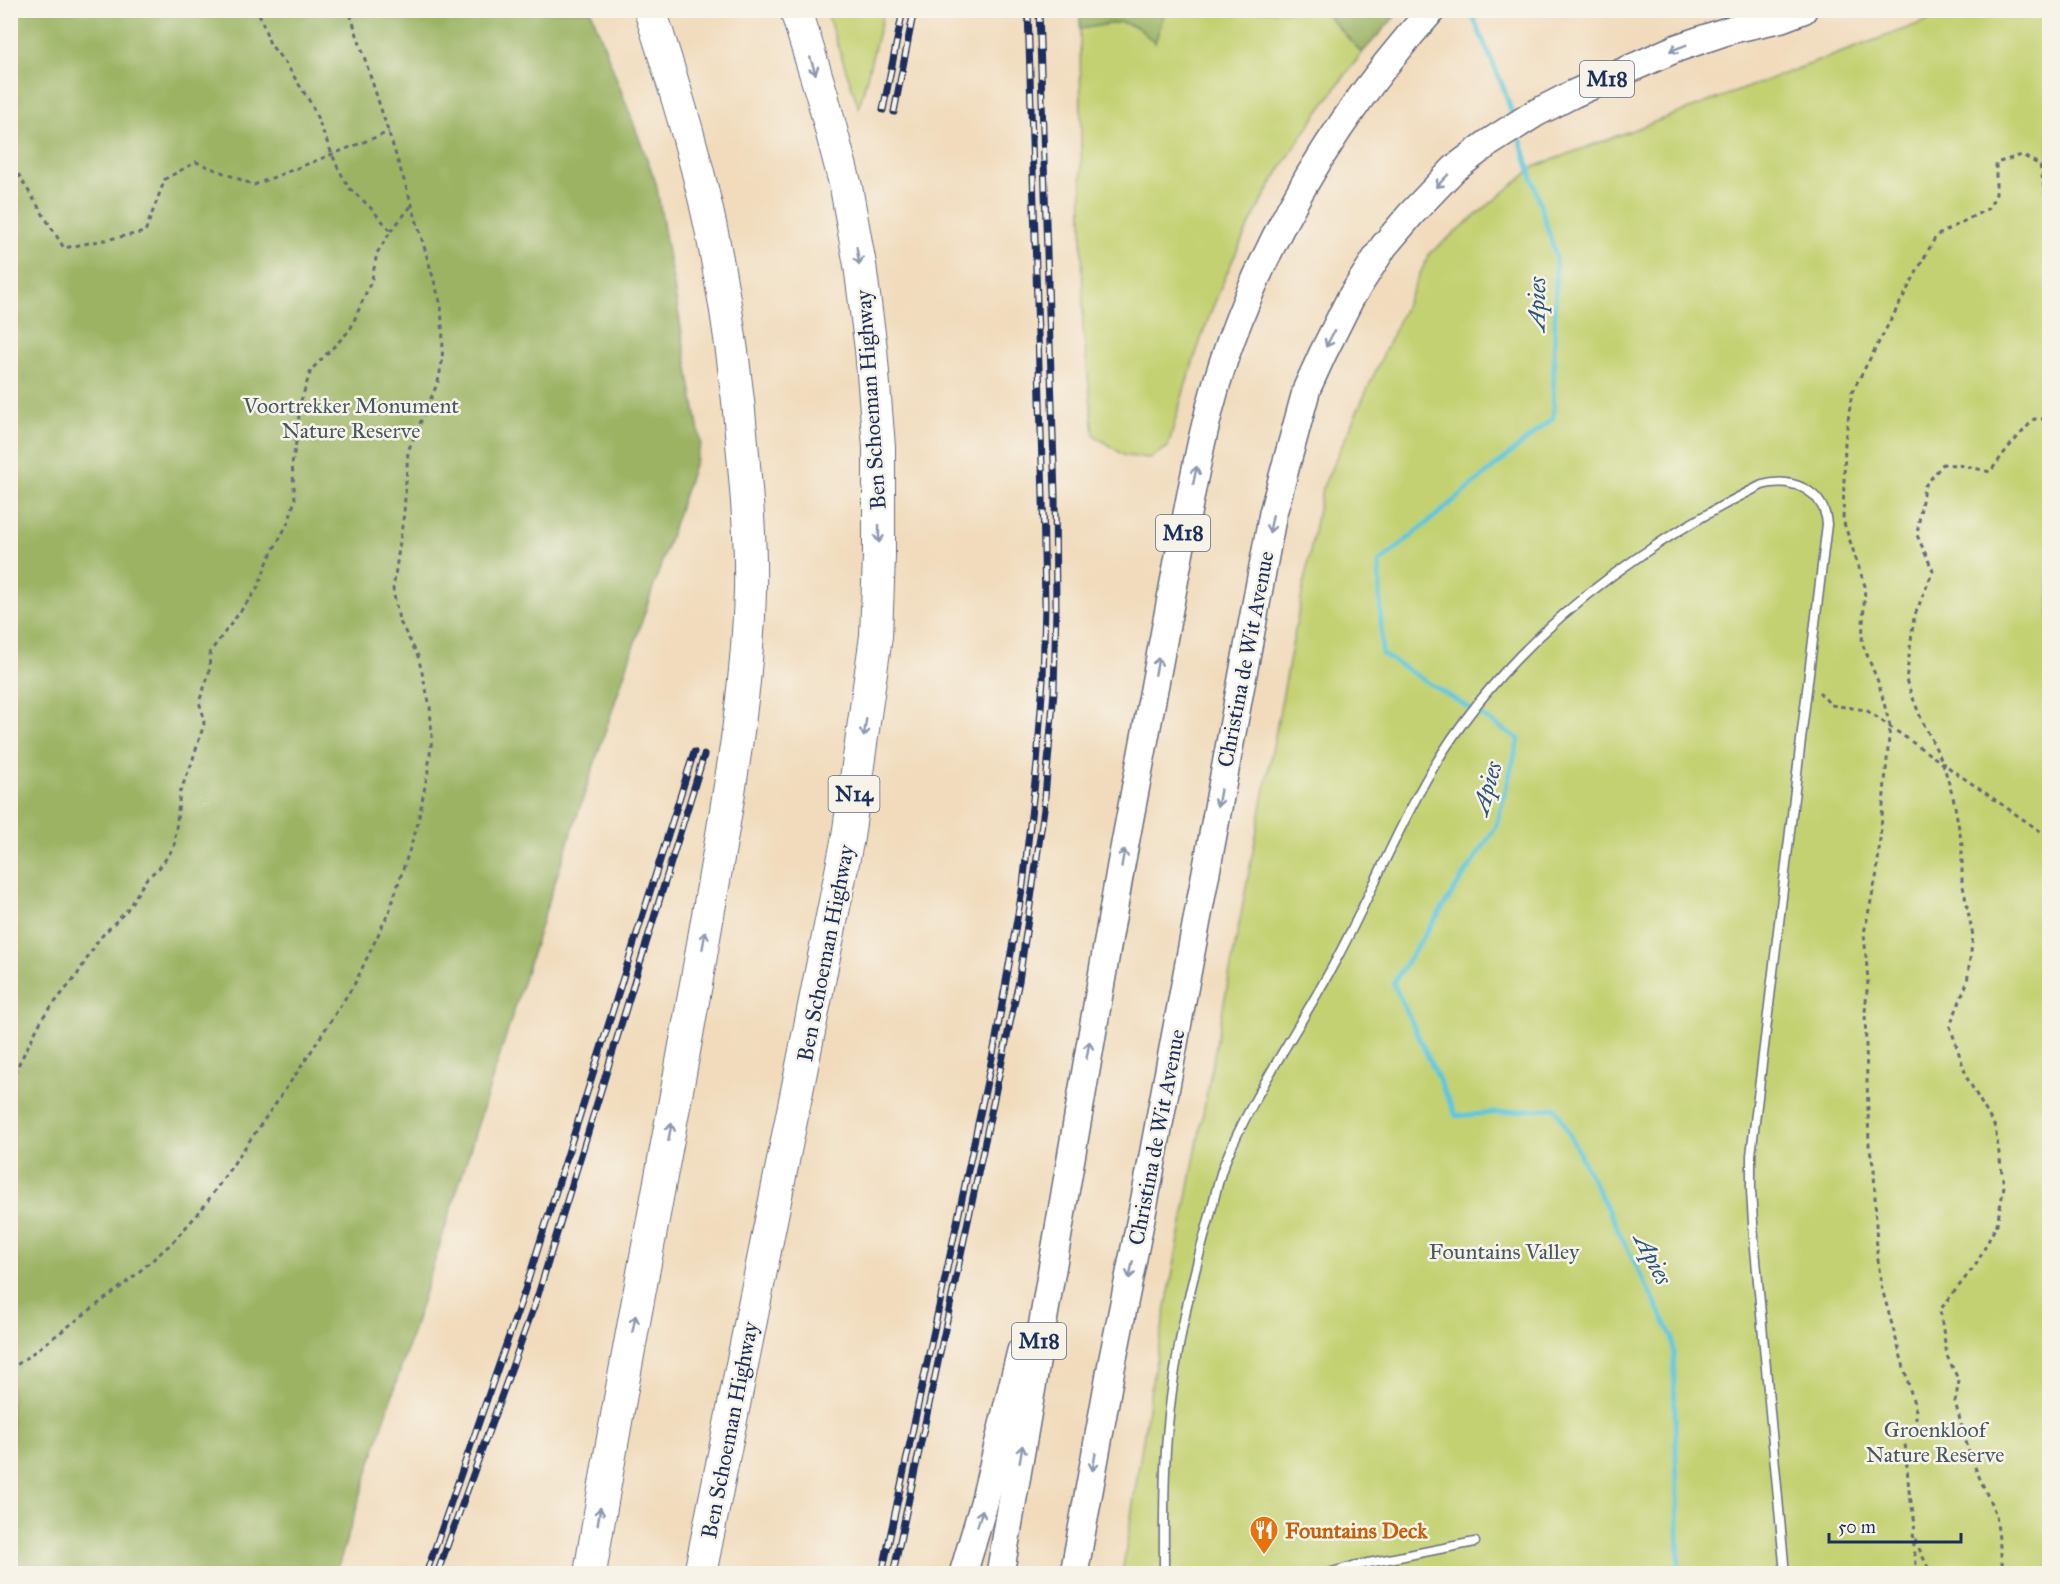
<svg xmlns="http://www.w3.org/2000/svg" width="2060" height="1584" viewBox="0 0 2060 1584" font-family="'IM FELL Great Primer',serif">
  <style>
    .green { fill: #c4d172; stroke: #708068; stroke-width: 1.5 }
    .forest { fill: #9bb364; stroke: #5b7161; stroke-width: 1.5 }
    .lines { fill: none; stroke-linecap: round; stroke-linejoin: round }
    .stream { stroke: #5dc6da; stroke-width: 5 }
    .lane-casing { stroke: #666b7f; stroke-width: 11 }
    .primary-casing { stroke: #666b7f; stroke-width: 30 }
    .highway-casing { stroke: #666b7f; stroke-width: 34 }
    .path { stroke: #666b7f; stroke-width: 3; stroke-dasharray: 4.5 4.5; stroke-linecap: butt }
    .lane { stroke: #fff; stroke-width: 8 }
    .primary { stroke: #fff; stroke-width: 27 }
    .highway { stroke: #fff; stroke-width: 32 }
    .rail-casing { stroke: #1b2f5e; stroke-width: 7 }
    .rail { stroke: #f7f3e8; stroke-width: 4.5; stroke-dasharray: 14; stroke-linecap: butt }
    .oneway { stroke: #8d97ae }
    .labels { text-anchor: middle; stroke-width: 5; stroke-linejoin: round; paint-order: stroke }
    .shield { fill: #f7f3e8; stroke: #5d6a87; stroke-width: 1.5 }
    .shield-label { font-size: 21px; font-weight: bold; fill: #1b2f5e }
    .street-label { font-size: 22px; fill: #1b2f5e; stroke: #f7f3e8 }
    .park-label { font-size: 22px; fill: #455863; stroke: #f7f3e8 }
    .food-label { font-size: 22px; font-weight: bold; fill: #c56008; stroke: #f7f3e8; text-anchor: start }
    .water-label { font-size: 24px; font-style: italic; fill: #2c557d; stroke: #f7f3e8 }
  </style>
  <rect width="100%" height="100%" fill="#f7f3e8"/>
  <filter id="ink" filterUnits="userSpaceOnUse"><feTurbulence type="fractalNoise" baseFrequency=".0167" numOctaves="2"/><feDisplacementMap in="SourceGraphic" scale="12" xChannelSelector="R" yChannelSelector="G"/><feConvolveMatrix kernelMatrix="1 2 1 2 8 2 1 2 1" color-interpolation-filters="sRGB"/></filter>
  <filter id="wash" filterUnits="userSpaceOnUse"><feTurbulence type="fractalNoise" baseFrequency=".008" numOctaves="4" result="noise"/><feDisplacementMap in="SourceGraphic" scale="24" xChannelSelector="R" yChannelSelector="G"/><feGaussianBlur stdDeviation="1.35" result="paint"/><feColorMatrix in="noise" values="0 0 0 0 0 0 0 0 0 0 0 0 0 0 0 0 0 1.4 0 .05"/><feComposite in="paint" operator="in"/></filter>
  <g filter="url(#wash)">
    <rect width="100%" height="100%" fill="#f1dbbc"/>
    <!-- green -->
    <g class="green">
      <polygon points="826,11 884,11 859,108"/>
      <path d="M1165,11H1323L1362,53C1332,92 1304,131 1278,173C1227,258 1193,351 1168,447L1150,458L1125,456L1094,435L1083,327L1080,29L1120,22L1137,27L1155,43Z"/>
      <polygon points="1953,11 2049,11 2049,1573 1122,1574 1153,1376 1322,489 1429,254 1536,166"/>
    </g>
    <!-- forest -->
    <g class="forest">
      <polygon points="11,10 591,11 656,183 701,444 547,906 336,1573 11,1573"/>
      <polygon points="1080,11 1080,10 1165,11 1155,43 1137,27 1120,22 1080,29"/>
      <polygon points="1323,11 1400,11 1362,53"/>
    </g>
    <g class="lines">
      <!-- stream -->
      <g class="stream">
        <polyline points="1470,10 1504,89 1513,117"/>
        <polyline points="1518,132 1556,256 1553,418 1379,563 1382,654 1519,739 1496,827 1393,983 1456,1116 1556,1108 1673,1338 1679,1567"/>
      </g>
    </g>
  </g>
  <g filter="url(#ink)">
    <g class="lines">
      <!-- lane casing -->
      <g class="lane-casing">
        <g id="lane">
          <path d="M1164,1574C1164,1528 1163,1482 1167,1436C1173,1366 1187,1297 1206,1230C1212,1210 1216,1187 1223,1167C1252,1094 1299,1030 1336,960C1369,899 1395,833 1430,773C1506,643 1629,551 1762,485C1792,477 1824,490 1827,524L1751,1155V1191L1754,1238L1785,1574"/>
          <polyline points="1325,1574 1353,1566 1475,1542"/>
        </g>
      </g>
      <!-- primary casing -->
      <g class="primary-casing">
        <g id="primary">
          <polyline points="963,1574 984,1503 1021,1351"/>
          <path d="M1000,1574C1042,1338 1079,1101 1121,865C1140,762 1159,659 1179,556C1193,484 1205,409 1231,340C1276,218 1344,107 1432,10"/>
          <polyline points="1074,1574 1112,1363 1147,1188 1273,513 1307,388 1323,353 1350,299 1384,246 1411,214 1454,169 1487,144 1534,114 1573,94 1677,48 1733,29 1782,18 1803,10"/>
        </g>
      </g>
      <!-- highway casing -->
      <g class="highway-casing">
        <g id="highway">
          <path d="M590,1574C624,1361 668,1150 704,938C724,822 747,707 750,590C751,545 747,499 743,454C738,391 730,328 718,265C703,179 677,94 650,10"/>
          <polyline points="700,1574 848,837 876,636 879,556 879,447 871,349 860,265 846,187 822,95 796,10"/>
        </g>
      </g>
      <!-- path -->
      <g class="path">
        <polyline points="10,170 18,174 64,248 145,232 165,179 196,162 254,185 389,132"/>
        <polyline points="391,231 412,205"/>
        <polyline points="1819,692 1831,705 1866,710 2050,838"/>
        <polyline points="10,1081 43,1017 77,975 99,939 127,910 147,878 160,867 174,847 180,792 191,765 204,724 203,714 199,702 209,674 210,652 257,589 269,558 289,521 295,499 292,464 297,437 300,404 311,370 350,330 372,279 377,253 391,231 368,205 349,188 337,166 312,105 286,64 270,44 258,10"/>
        <polyline points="10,1370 126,1283 172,1243 202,1209 303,1064 355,983 389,912 417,827 428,771 432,738 430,706 418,656 399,620 393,590 404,513 408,451 438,382 442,362 443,341 441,305 412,205 349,10"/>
        <polyline points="1915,1540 1931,1574"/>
        <polyline points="1917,1574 1913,1537 1915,1523 1909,1491 1904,1431 1916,1424 1916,1411 1881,1285 1877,1252 1874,1169 1869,1145 1865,1012 1868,980 1864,933 1877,873 1890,726 1879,684 1862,643 1865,586 1843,520 1845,441 1852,392 1936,236 1989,208 1996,194 1996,163 2022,155 2040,165 2045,194 2050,197"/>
        <polyline points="2005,1574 2003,1570 1996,1515 1970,1456 1955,1402 1959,1381 1947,1356 1940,1310 1977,1263 1997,1224 2004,1186 1995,1127 1967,1078 1950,1026 1967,983 1973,936 1962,881 1962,845 1954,801 1943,763 1920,716 1906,680 1914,617 1933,571 1917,535 1924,487 1943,464 1967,466 1990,472 2007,449 2034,419 2050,419"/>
      </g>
      <!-- lane -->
      <use href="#lane" class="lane"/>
      <!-- primary -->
      <use href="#primary" class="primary"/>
      <!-- highway -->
      <use href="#highway" class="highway"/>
      <!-- rail casing -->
      <g class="rail-casing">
        <g id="rail">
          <polyline points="883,110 903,10"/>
          <polyline points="894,112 914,10"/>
          <polyline points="426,1574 524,1293 694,752"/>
          <polyline points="437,1574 538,1295 704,755"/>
          <polyline points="882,1574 995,1044 1023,885 1037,764 1043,680 1045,605 1043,497 1028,10"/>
          <polyline points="893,1574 1019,981 1044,809 1054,691 1056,607 1055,495 1039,10"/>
        </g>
      </g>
      <!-- rail -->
      <use href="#rail" class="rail"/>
    </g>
    <!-- one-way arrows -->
    <defs><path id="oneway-shaft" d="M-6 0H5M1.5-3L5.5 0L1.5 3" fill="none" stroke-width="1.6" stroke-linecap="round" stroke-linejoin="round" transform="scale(1.5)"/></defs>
    <g class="oneway">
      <use href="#oneway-shaft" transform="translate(1678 48) rotate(159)"/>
      <use href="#oneway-shaft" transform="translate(813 66) rotate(72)"/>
      <use href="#oneway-shaft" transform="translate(1442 181) rotate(134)"/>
      <use href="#oneway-shaft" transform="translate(858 256) rotate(81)"/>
      <use href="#oneway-shaft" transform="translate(1330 339) rotate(117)"/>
      <use href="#oneway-shaft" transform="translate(1195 475) rotate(-78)"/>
      <use href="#oneway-shaft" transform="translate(1271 524) rotate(101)"/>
      <use href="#oneway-shaft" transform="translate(879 534) rotate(90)"/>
      <use href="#oneway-shaft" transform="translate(1157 666) rotate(-79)"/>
      <use href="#oneway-shaft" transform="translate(865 728) rotate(98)"/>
      <use href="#oneway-shaft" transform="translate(1219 798) rotate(100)"/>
      <use href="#oneway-shaft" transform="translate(1123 858) rotate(-80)"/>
      <use href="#oneway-shaft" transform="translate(704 940) rotate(-80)"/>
      <use href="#oneway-shaft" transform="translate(1088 1050) rotate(-80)"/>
      <use href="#oneway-shaft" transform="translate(670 1132) rotate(-79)"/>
      <use href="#oneway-shaft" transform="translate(1131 1270) rotate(101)"/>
      <use href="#oneway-shaft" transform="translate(634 1324) rotate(-79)"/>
      <use href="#oneway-shaft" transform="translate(1021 1454) rotate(-81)"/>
      <use href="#oneway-shaft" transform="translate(1094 1462) rotate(100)"/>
      <use href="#oneway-shaft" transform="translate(599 1516) rotate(-81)"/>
      <use href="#oneway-shaft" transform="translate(980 1518) rotate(-73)"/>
    </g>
  </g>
  <!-- icons -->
  <defs>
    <g id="restaurant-pin" transform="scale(1.5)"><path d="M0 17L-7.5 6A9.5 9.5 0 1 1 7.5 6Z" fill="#e8710a" stroke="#f7f3e8"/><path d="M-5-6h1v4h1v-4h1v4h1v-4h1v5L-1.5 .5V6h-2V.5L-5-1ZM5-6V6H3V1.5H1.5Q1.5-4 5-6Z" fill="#fff"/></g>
  </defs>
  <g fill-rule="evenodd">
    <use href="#restaurant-pin" x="1264" y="1530"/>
  </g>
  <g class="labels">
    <!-- shield labels -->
    <g class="shield">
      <rect x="1580" y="61" width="54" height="36" rx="4.5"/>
      <rect x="1156" y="515" width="54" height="36" rx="4.5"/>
      <rect x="828.5" y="776" width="51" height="36" rx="4.5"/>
      <rect x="1012" y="1323" width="54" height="36" rx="4.5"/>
    </g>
    <g class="shield-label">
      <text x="1607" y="86">M18</text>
      <text x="1183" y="540">M18</text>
      <text x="854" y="801">N14</text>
      <text x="1039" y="1348">M18</text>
    </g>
    <!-- street labels -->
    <g class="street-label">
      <text transform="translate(870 400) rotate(-94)" y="8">Ben Schoeman Highway</text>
      <text transform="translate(1245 659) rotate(-79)" y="8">Christina de Wit Avenue</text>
      <text transform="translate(825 953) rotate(-79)" y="8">Ben Schoeman Highway</text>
      <text transform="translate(1156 1137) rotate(-79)" y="8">Christina de Wit Avenue</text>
      <text transform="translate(729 1430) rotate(-79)" y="8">Ben Schoeman Highway</text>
    </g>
    <!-- park labels -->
    <g class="park-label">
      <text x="351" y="413">Voortrekker Monument<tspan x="351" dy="25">Nature Reserve</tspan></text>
      <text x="1504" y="1259">Fountains Valley</text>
      <text x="1935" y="1437">Groenkloof<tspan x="1935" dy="25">Nature Reserve</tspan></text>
    </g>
    <!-- food labels -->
    <g class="food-label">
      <text x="1285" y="1538">Fountains Deck</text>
    </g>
    <!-- water labels -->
    <g class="water-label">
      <text transform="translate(1537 304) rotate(-89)" y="8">Apies</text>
      <text transform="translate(1487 788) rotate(-74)" y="8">Apies</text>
      <text transform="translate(1653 1259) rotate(63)" y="8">Apies</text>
    </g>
  </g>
  <!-- margin -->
  <rect width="2060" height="1584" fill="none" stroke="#f7f3e8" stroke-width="36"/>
  <!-- scale -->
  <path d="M1829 1533v9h132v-9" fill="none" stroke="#1b2f5e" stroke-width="3"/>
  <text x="1838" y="1533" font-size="18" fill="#1b2f5e" stroke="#f7f3e8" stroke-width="4.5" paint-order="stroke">50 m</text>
</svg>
